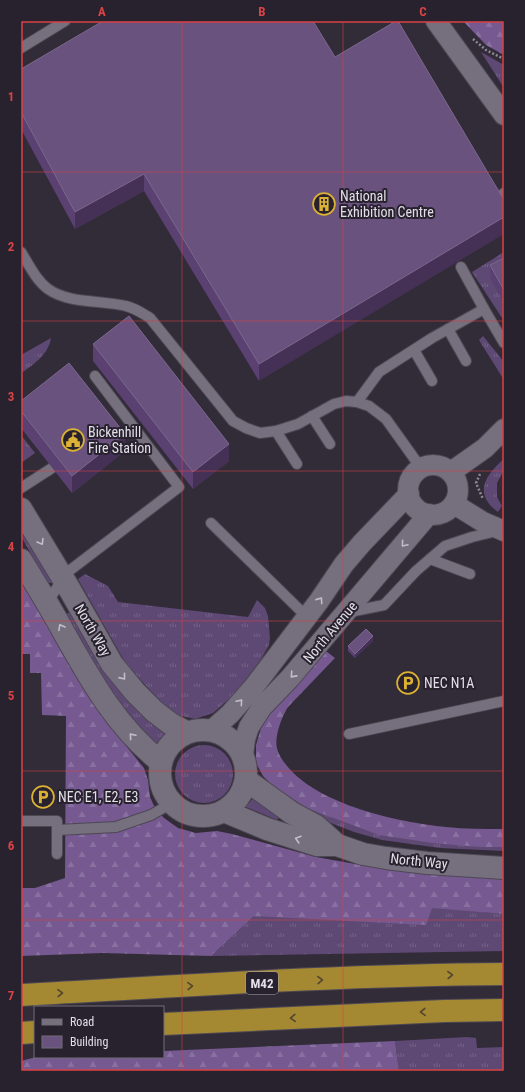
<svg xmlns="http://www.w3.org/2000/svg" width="525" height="1092" viewBox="0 0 525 1092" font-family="'Roboto Condensed',sans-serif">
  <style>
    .grass { fill: url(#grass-tufts) }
    .forest { fill: url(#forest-firs) }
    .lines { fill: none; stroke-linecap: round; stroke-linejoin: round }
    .lane-casing { stroke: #4e4854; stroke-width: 12 }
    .street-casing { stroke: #4e4854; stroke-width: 22 }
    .secondary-casing { stroke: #4e4854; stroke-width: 24 }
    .highway-casing { stroke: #4e4854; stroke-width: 24 }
    .path { stroke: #8e8994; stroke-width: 2.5; stroke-dasharray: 2 2; stroke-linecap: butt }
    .lane { stroke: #766f7e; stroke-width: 10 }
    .street { stroke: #766f7e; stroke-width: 20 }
    .secondary { stroke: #766f7e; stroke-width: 22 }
    .highway { stroke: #a48832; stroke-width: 22 }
    .wall { fill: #5a4171 }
    .shaded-wall { fill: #443155 }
    .building { fill: #69527e; stroke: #7c688e }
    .oneway { stroke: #c2bdc8 }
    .oneway2 { stroke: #53452f }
    .grid { fill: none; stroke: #d84345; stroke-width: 1; stroke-opacity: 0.55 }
    .labels { text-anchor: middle; stroke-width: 4; stroke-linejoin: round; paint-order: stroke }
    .shield { fill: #28212e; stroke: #aba6b0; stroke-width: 1 }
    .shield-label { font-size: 13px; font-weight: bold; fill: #e3dfe8 }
    .poi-label { font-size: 14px; fill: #e3dfe8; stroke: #28212e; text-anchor: start }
    .street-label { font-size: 14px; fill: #e3dfe8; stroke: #28212e }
    .neatline { fill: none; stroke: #d84345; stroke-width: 1.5 }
    .grid-label { font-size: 13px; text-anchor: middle; font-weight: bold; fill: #d84345 }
  </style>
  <defs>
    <pattern id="grass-tufts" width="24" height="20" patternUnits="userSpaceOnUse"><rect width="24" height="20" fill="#5e4874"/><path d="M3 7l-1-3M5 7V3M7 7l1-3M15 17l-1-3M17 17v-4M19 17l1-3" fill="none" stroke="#756288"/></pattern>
    <pattern id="forest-firs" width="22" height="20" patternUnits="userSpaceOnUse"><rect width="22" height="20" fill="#755990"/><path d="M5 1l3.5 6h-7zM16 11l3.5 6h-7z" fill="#8870a0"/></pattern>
  </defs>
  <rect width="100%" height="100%" fill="#322b38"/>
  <!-- grass -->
  <g class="grass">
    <polygon points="481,52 504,65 504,88"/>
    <polygon points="504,252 504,321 472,272"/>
    <polygon points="483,336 504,362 504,380 479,340"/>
    <path d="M51,338C49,353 34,365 21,373V355Z"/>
    <polygon points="21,435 35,453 21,463"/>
    <path d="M504,459V470L497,483V497L502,506L498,512C473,494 485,475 504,459Z"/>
    <polygon points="21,526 52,577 53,583 47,583 21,536"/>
    <polygon points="85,574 108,586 118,602 248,617 257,600 265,608 268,616 270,638 269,645 260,661 236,693 213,713 195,719 172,714 126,664 78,579"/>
    <path d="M70,612C77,624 83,637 90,649C108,680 137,712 165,734L156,746L110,691L65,615Z"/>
    <circle cx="204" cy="774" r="29"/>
    <polygon points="274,787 307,808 479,847 504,847 504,851 440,848 382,840 354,832 323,820"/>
    <polygon points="253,798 280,816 277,820 246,807"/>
    <polygon points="431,907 504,914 504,951 211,956 254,916"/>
    <polygon points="467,1037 476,1038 477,1048 504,1047 504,1071 399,1071 395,1041"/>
  </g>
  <!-- forest -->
  <g class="forest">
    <polygon points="463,21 504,21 504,55 486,45"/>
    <polygon points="21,577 105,720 144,768 148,780 150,797 155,808 164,818 178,828 196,833 217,831 232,834 316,857 361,865 504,878 504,914 432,908 426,925 254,916 211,956 102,953 21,956 21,888 35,888 65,878 66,716 42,715 41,673 30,673 30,654 21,654"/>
    <path d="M326,651L335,658L288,707C282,716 274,737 277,748C278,754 283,761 287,766C319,805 397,822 446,827C465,829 485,829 504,829V847H479L433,843L379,835L307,808L274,787L263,776L256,763V745L261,728L270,714Z"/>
    <polygon points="395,1041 399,1071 21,1071 21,1061 36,1057 163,1057 163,1051"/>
  </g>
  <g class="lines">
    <!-- lane casing -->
    <g class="lane-casing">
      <g id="lane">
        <polyline points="21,48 65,21"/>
        <polyline points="503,194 504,193"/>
        <path d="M21,252C29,265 36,280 48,289C69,304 102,300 126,306C135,308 142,313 150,318L233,421L246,428L260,433L276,431L298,424L334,404L346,401L357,402L369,406L386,419L421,468"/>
        <polyline points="461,267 484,309"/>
        <polyline points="448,329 466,361"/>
        <polyline points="414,350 432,381"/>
        <polyline points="357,402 379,372 432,338 484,309 504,343"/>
        <polyline points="312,416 330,444"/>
        <polyline points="276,431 297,464"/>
        <polyline points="21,488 52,468"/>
        <polyline points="211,523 307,617"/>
        <polyline points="430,559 470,574"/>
        <polyline points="47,602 69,571 179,487 95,376"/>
        <polyline points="349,612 384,605 416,571 445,546 472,537 497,531"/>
        <polyline points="349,734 504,701"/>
        <polyline points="21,821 57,821 57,854"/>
        <polyline points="57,830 116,827 151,815 172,803"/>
      </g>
    </g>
    <!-- street casing -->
    <g class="street-casing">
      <g id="street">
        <polyline points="436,21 504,115"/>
        <circle cx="433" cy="490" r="25"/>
        <polyline points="451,472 485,448 504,429"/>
        <polyline points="454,504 483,522 504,531"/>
        <polyline points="212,730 230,714 253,688 319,601 344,564 362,543 409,494"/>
        <polyline points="243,755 245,739 249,727 262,707 290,678 429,514"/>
      </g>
    </g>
    <!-- secondary casing -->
    <g class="secondary-casing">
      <g id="secondary">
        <polyline points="21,509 70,590 112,664 135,692 154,711 171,724 186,732"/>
        <path d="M21,560C35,583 50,607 63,631C90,679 117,728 161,762"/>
        <circle cx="203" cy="773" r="43"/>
        <polyline points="246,780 292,813 316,826 337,845"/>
        <polyline points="224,811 267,829 317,845 337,845 363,854 386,858 427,863 504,868"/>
      </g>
    </g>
    <!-- highway casing -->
    <g class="highway-casing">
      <g id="highway">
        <path d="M21,995C182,986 343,975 504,974"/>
        <polyline points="163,1024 444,1011 504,1010"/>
        <polyline points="21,1033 35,1032"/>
      </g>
    </g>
    <!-- path -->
    <g class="path">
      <polyline points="473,39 486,50 504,59"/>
      <polyline points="480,474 476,483 483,499"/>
    </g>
    <!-- lane -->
    <use href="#lane" class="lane"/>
    <!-- street -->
    <use href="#street" class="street"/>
    <!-- secondary -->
    <use href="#secondary" class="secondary"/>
    <!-- highway -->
    <use href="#highway" class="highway"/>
  </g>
  <!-- wall -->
  <g class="wall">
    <polygon points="313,21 259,381 144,191 75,229 21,129 21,69"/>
    <polygon points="504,258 504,303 490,278 490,265"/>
    <polygon points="93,344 229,461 193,489 93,361"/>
    <polygon points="21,401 125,451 72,493 21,428"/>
    <polygon points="373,641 355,658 348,651 348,646"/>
  </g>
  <!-- shaded-wall -->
  <g class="shaded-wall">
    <polygon points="144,174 144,191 75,229 75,212"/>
    <polygon points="504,217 504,234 259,381 259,364"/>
    <polygon points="125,434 125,451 72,493 72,476"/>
    <polygon points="229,444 229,461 193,489 193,472"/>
    <polygon points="373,636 373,641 355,658 355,654"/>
  </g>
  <!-- building -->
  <g class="building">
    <polygon points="103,21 313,21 335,57 396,21 398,21 504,200 504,217 259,364 144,174 75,212 21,112 21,69"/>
    <polygon points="504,258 504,290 490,265"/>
    <polygon points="129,316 229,444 193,472 93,344"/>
    <polygon points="69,363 125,434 72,476 21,411 21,401"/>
    <polygon points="366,629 373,636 355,654 348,646"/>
  </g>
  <!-- one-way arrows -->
  <defs><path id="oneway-chevron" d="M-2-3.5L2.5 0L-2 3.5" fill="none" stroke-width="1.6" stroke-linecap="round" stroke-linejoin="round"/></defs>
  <g class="oneway">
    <use href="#oneway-chevron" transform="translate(41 542) rotate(59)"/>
    <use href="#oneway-chevron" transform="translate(404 544) rotate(130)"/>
    <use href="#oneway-chevron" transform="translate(320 600) rotate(-55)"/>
    <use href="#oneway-chevron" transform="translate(61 627) rotate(-119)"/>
    <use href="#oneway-chevron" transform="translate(293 675) rotate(132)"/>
    <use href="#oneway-chevron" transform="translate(123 677) rotate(51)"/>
    <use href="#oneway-chevron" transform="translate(240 702) rotate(-49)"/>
    <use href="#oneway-chevron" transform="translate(132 736) rotate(-131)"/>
    <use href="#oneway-chevron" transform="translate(298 839) rotate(-163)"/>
  </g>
  <g class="oneway2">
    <use href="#oneway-chevron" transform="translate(450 975) rotate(-2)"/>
    <use href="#oneway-chevron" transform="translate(320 980) rotate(-2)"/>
    <use href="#oneway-chevron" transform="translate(190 986) rotate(-3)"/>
    <use href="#oneway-chevron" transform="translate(60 993) rotate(-3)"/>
    <use href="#oneway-chevron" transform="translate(423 1012) rotate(177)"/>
    <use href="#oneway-chevron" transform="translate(293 1018) rotate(177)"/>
  </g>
  <!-- grid -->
  <path class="grid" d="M182,21V1071M343,21V1071M21,172H504M21,321H504M21,471H504M21,621H504M21,771H504M21,920H504"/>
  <!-- icons -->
  <defs>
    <g id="building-ring" transform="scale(1.15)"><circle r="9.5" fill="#28212e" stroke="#dbb233" stroke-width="1.5"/><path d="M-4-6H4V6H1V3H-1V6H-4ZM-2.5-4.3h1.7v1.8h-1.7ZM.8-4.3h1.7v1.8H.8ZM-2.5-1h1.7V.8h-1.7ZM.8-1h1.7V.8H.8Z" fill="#dbb233"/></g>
    <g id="civic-ring" transform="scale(1.15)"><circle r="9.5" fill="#28212e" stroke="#dbb233" stroke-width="1.5"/><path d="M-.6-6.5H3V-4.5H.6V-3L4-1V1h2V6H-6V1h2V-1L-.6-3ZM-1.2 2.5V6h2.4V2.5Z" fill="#dbb233"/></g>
    <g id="parking-ring" transform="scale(1.15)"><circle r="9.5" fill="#28212e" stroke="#dbb233" stroke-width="1.5"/><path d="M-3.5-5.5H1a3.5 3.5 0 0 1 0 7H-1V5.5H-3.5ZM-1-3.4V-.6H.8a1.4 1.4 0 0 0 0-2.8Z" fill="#dbb233"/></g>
  </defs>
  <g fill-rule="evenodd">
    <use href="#building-ring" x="324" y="204"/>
    <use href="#civic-ring" x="73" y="440"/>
    <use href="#parking-ring" x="408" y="683"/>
    <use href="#parking-ring" x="43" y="797"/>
  </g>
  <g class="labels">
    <!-- shield labels -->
    <rect class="shield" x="246" y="972" width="32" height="22" rx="3"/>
    <g class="shield-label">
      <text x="262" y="988">M42</text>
    </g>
    <!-- poi labels -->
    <g class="poi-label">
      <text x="340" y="201">National<tspan x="340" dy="16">Exhibition Centre</tspan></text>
      <text x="88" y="437">Bickenhill<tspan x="88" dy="16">Fire Station</tspan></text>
      <text x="424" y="688">NEC N1A</text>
      <text x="58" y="802">NEC E1, E2, E3</text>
    </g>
    <!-- street labels -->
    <g class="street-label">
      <text transform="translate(93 630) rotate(60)" y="5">North Way</text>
      <text transform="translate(330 632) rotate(-50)" y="5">North Avenue</text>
      <text transform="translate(419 861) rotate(6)" y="5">North Way</text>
    </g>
  </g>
  <!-- border -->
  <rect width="525" height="1092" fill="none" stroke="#28212e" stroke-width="44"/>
  <!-- legend -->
  <rect x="34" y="1006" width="130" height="52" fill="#28212e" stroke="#736d78"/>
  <rect x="42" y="1019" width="20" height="6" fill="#766f7e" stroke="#736d78"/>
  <text x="70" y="1026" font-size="12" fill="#e3dfe8">Road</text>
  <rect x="42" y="1036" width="20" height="12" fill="#69527e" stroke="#736d78"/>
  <text x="70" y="1046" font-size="12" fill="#e3dfe8">Building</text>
  <rect x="22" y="22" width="481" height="1048" class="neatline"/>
  <g class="grid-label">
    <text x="102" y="16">A</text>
    <text x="262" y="16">B</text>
    <text x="423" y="16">C</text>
    <text x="11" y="101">1</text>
    <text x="11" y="251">2</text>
    <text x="11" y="401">3</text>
    <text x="11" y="551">4</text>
    <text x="11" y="700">5</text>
    <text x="11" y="850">6</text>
    <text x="11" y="1000">7</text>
  </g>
</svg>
